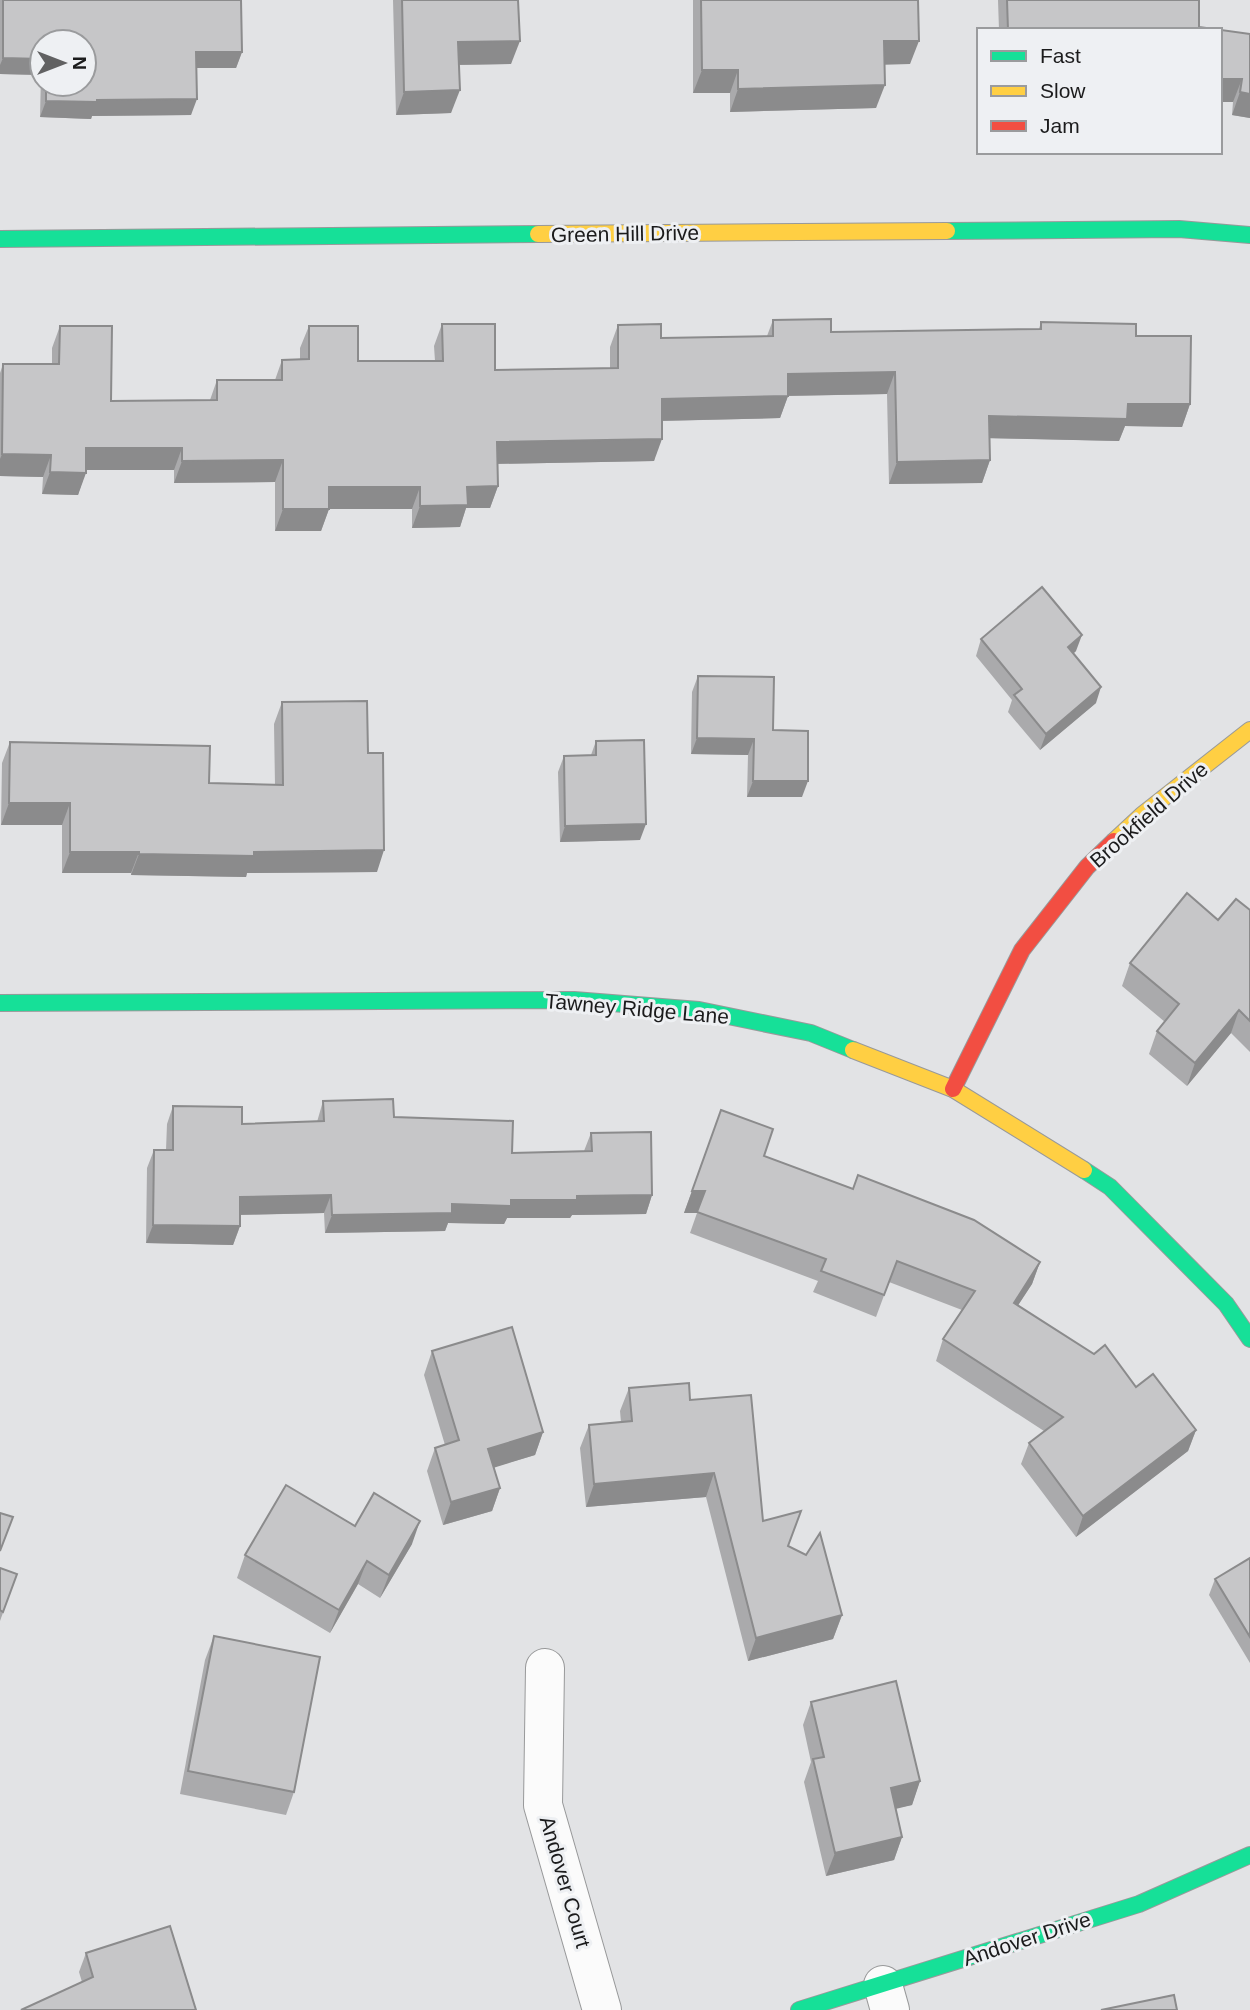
<svg xmlns="http://www.w3.org/2000/svg" width="1250" height="2010" viewBox="0 0 1250 2010" font-family="Helvetica,sans-serif">
  <style>
    .lines { fill: none; stroke-linecap: round; stroke-linejoin: round }
    .street-casing { stroke: #98999a; stroke-width: 40 }
    .fast-casing { stroke: #98999a; stroke-width: 18 }
    .slow-casing { stroke: #98999a; stroke-width: 18 }
    .jam-casing { stroke: #98999a; stroke-width: 18 }
    .street { stroke: #fbfbfb; stroke-width: 38 }
    .fast { stroke: #16e098; stroke-width: 16 }
    .slow { stroke: #ffcf43; stroke-width: 16 }
    .jam { stroke: #f24e42; stroke-width: 16 }
    .wall { fill: #aaaaac; fill-rule: evenodd }
    .shaded-wall { fill: #8b8b8c }
    .building { fill: #c6c6c8; stroke: #8b8b8c; stroke-width: 2 }
    .labels { text-anchor: middle; stroke-width: 6; stroke-linejoin: round; paint-order: stroke }
    .street-label { font-size: 21px; fill: #1b1b1c; stroke: #eef0f3 }
  </style>
  <rect width="100%" height="100%" fill="#e2e3e5"/>
  <g class="lines">
    <!-- street casing -->
    <g class="street-casing">
      <g id="street">
        <polyline points="545,1668 543,1805 602,2010"/>
        <polyline points="883,1985 890,2010"/>
      </g>
    </g>
    <!-- fast casing -->
    <g class="fast-casing">
      <g id="fast">
        <polyline points="947,231 1179,229 1250,235"/>
        <polyline points="0,239 538,234"/>
        <polyline points="0,1003 574,1000 699,1010 811,1033 853,1050"/>
        <polyline points="1084,1170 1110,1187 1226,1304 1250,1339"/>
        <polyline points="799,2010 1139,1904 1250,1855"/>
      </g>
    </g>
    <!-- slow casing -->
    <g class="slow-casing">
      <g id="slow">
        <polyline points="538,234 947,231"/>
        <polyline points="1114,841 1142,815 1250,730"/>
        <polyline points="853,1050 953,1089 1084,1170"/>
      </g>
    </g>
    <!-- jam casing -->
    <g class="jam-casing">
      <polyline id="jam" points="953,1089 1022,950 1087,867 1114,841"/>
    </g>
    <!-- street -->
    <use href="#street" class="street"/>
    <!-- fast -->
    <use href="#fast" class="fast"/>
    <!-- slow -->
    <use href="#slow" class="slow"/>
    <!-- jam -->
    <use href="#jam" class="jam"/>
  </g>
  <!-- wall -->
  <g class="wall">
    <path d="M0,0H241L242,52L236,68H197L191,115L92,116L91,119L40,117L41,75L0,74ZM42,42L84,84H42Z"/>
    <polygon points="393,0 518,0 511,64 459,65 451,113 396,115"/>
    <polygon points="693,0 918,0 910,64 884,64 876,108 730,112 730,93 693,93"/>
    <polygon points="998,0 1199,0 1199,27 1250,34 1250,118 1232,115 1233,102 1220,30 999,30"/>
    <polygon points="773,320 831,332 1039,329 1041,322 1136,336 1190,404 1182,427 1125,426 1119,441 989,438 990,460 982,483 889,484 887,394 788,396 780,418 662,421 654,461 497,464 498,486 490,508 466,508 460,527 412,528 412,509 329,509 321,531 275,531 275,482 174,483 174,470 86,470 78,495 42,494 43,477 0,476 0,373 3,364 52,364 52,348 60,326 111,401 210,400 217,380 275,380 282,360 300,360 300,348 309,326 358,361 435,361 434,346 442,324 495,370 610,368 610,347 618,325 661,338 767,336"/>
    <polygon points="981,639 1076,651 1073,654 1096,703 1040,750 1008,712 1012,700 976,656"/>
    <polygon points="698,676 773,730 802,797 747,797 748,755 691,754 692,692"/>
    <polygon points="282,702 368,753 377,872 247,873 246,877 131,875 131,873 62,873 62,825 1,825 2,763 10,742 209,783 275,785 274,724"/>
    <polygon points="596,741 640,840 560,842 558,772 564,756 591,755"/>
    <polygon points="1250,910 1250,1052 1231,1033 1187,1086 1149,1054 1157,1031 1165,1022 1122,986 1130,963 1218,920"/>
    <polygon points="323,1101 394,1117 512,1153 584,1151 591,1133 652,1195 646,1214 572,1215 570,1218 507,1218 504,1224 448,1223 445,1231 325,1233 324,1213 240,1215 240,1226 233,1245 146,1243 147,1168 154,1150 166,1150 167,1124 173,1106 242,1124 317,1122"/>
    <polygon points="721,1110 764,1156 1040,1262 1032,1284 1018,1305 1136,1387 1196,1430 1188,1451 1076,1537 1021,1464 1029,1443 1044,1431 936,1361 943,1339 962,1310 889,1282 876,1317 813,1292 818,1281 690,1233 697,1213 684,1213"/>
    <polygon points="432,1351 543,1432 535,1455 494,1467 500,1488 492,1511 443,1525 427,1471 435,1448 445,1445 424,1375"/>
    <polygon points="629,1388 690,1400 763,1521 788,1546 842,1615 833,1639 748,1661 706,1497 586,1507 580,1448 589,1425 621,1422 620,1411"/>
    <polygon points="355,1526 412,1544 380,1598 358,1584 330,1633 237,1578 245,1555"/>
    <polygon points="1250,1558 1250,1663 1209,1595 1215,1579"/>
    <polygon points="0,1568 17,1574 0,1621"/>
    <polygon points="214,1636 294,1792 286,1815 180,1794 205,1660"/>
    <polygon points="811,1702 920,1781 912,1805 896,1808 902,1837 894,1860 826,1876 804,1782 811,1762 803,1725"/>
    <polygon points="86,1953 196,2010 82,1982 79,1972"/>
  </g>
  <!-- shaded-wall -->
  <g class="shaded-wall">
    <polygon points="520,41 511,64 450,65 458,42"/>
    <polygon points="884,41 919,41 910,64 876,65"/>
    <polygon points="196,52 242,52 236,68 191,68"/>
    <polygon points="3,58 42,59 42,71 41,75 0,74 0,65"/>
    <polygon points="702,70 738,70 730,93 693,93"/>
    <polygon points="1220,79 1242,79 1233,102 1220,102"/>
    <polygon points="885,85 876,108 730,112 738,89"/>
    <polygon points="460,90 451,113 396,115 404,92"/>
    <polygon points="1240,92 1250,94 1250,118 1232,115"/>
    <polygon points="197,99 191,115 92,116 91,119 40,117 46,101"/>
    <polygon points="895,372 887,394 780,396 788,374"/>
    <polygon points="788,396 780,418 654,421 662,399"/>
    <polygon points="1128,404 1190,404 1182,427 1125,426 1119,441 981,438 989,416"/>
    <polygon points="662,439 654,461 489,464 497,442"/>
    <polygon points="86,448 182,448 174,470 78,470"/>
    <polygon points="2,454 51,455 43,477 0,476 0,459"/>
    <polygon points="283,460 275,482 174,483 182,461"/>
    <polygon points="990,460 982,483 889,484 897,462"/>
    <polygon points="50,472 86,473 78,495 42,494"/>
    <polygon points="498,486 490,508 466,508 460,527 412,528 420,506 467,487"/>
    <polygon points="329,487 420,487 412,509 329,509 321,531 275,531 283,509"/>
    <polygon points="1082,635 1076,651 1062,663 1068,647"/>
    <polygon points="1101,687 1096,703 1040,750 1046,734"/>
    <polygon points="697,738 754,739 748,755 691,754"/>
    <polygon points="753,781 808,781 802,797 747,797"/>
    <polygon points="9,803 70,803 62,825 1,825"/>
    <polygon points="646,824 640,840 560,842 565,826"/>
    <polygon points="384,850 377,872 247,873 246,877 131,875 139,854"/>
    <polygon points="70,852 139,852 131,873 62,873"/>
    <polygon points="1239,1010 1231,1033 1187,1086 1195,1063"/>
    <polygon points="692,1191 705,1191 697,1213 684,1213"/>
    <polygon points="331,1195 324,1213 233,1215 240,1197"/>
    <polygon points="652,1195 646,1214 572,1215 570,1218 507,1218 504,1224 448,1223 445,1231 325,1233 332,1215 511,1200 577,1196"/>
    <polygon points="153,1225 240,1226 233,1245 146,1243"/>
    <polygon points="1040,1262 1032,1284 1006,1324 1014,1303"/>
    <polygon points="1196,1430 1188,1451 1076,1537 1083,1516"/>
    <polygon points="543,1432 535,1455 480,1472 488,1449"/>
    <polygon points="714,1473 706,1497 586,1507 594,1484"/>
    <polygon points="500,1488 492,1511 443,1525 451,1502"/>
    <polygon points="420,1521 412,1544 380,1598 389,1575"/>
    <polygon points="367,1561 358,1584 330,1633 339,1610"/>
    <polygon points="842,1615 833,1639 748,1661 756,1638"/>
    <polygon points="920,1781 912,1805 883,1812 891,1788"/>
    <polygon points="902,1837 894,1860 826,1876 835,1853"/>
  </g>
  <!-- building -->
  <g class="building">
    <polygon points="3,0 241,0 242,52 196,52 197,99 97,100 97,102 46,101 46,84 84,84 84,42 42,42 42,59 3,58"/>
    <polygon points="402,0 518,0 520,41 458,42 460,90 404,92"/>
    <polygon points="701,0 918,0 919,41 884,41 885,85 738,89 738,70 702,70"/>
    <polygon points="1007,0 1199,0 1199,27 1250,34 1250,94 1240,92 1242,79 1220,79 1220,30 1008,30"/>
    <polygon points="831,319 831,332 1041,329 1041,322 1136,324 1136,336 1191,336 1190,404 1128,404 1127,419 989,416 990,460 897,462 895,372 788,374 788,396 662,399 662,439 497,442 498,486 467,487 468,505 420,506 420,487 329,487 329,509 283,509 283,460 182,461 182,448 86,448 86,473 50,472 51,455 2,454 3,364 59,364 60,326 112,326 111,401 217,400 217,380 282,380 282,360 309,359 309,326 358,326 358,361 443,361 442,324 495,324 495,370 618,368 618,325 661,324 661,338 773,336 773,320"/>
    <polygon points="1042,587 1082,635 1068,647 1101,687 1046,734 1014,695 1022,689 981,639"/>
    <polygon points="698,676 774,677 773,730 808,731 808,781 753,781 754,739 697,738"/>
    <polygon points="367,701 368,753 383,753 384,850 254,852 254,856 139,854 139,852 70,852 70,803 9,803 10,742 210,746 209,783 283,785 282,702"/>
    <polygon points="644,740 646,824 565,826 564,756 596,755 596,741"/>
    <polygon points="1187,893 1218,920 1236,899 1250,910 1250,1021 1239,1010 1195,1063 1157,1031 1179,1004 1130,963"/>
    <polygon points="393,1099 394,1117 513,1121 512,1153 592,1151 591,1133 651,1132 652,1195 577,1196 577,1200 511,1200 511,1206 452,1204 452,1213 332,1215 331,1195 240,1197 240,1226 153,1225 154,1150 173,1150 173,1106 242,1107 242,1124 324,1121 323,1101"/>
    <polygon points="721,1110 773,1129 764,1156 853,1189 858,1175 974,1220 1040,1262 1014,1303 1094,1354 1105,1345 1136,1387 1153,1374 1196,1430 1083,1516 1029,1443 1063,1417 943,1339 975,1291 897,1261 884,1295 821,1271 826,1259 697,1212 705,1191 692,1191"/>
    <polygon points="512,1327 543,1432 488,1449 500,1488 451,1502 435,1448 459,1440 432,1351"/>
    <polygon points="689,1383 690,1400 751,1395 763,1521 801,1511 788,1546 806,1555 820,1533 842,1615 756,1638 714,1473 594,1484 589,1425 632,1421 629,1388"/>
    <polygon points="286,1485 355,1526 374,1493 420,1521 389,1575 367,1561 339,1610 245,1555"/>
    <polygon points="0,1513 13,1517 0,1551"/>
    <polygon points="1250,1558 1250,1637 1215,1579"/>
    <polygon points="0,1568 17,1574 3,1612 0,1610"/>
    <polygon points="214,1636 320,1657 294,1792 188,1771"/>
    <polygon points="896,1681 920,1781 891,1788 902,1837 835,1853 813,1759 824,1757 811,1702"/>
    <polygon points="170,1926 196,2010 21,2010 93,1977 86,1953"/>
    <polygon points="1174,1995 1177,2010 1101,2010"/>
  </g>
  <g class="labels">
    <!-- street labels -->
    <g class="street-label">
      <text transform="translate(625 234) rotate(-1)" y="7">Green Hill Drive</text>
      <text transform="translate(1149 815) rotate(-41)" y="7">Brookfield Drive</text>
      <text transform="translate(637 1009) rotate(5)" y="7">Tawney Ridge Lane</text>
      <text transform="translate(565 1882) rotate(74)" y="7">Andover Court</text>
      <text transform="translate(1027 1939) rotate(-18)" y="7">Andover Drive</text>
    </g>
  </g>
  <!-- legend -->
  <rect x="977" y="28" width="245" height="126" fill="#eef0f3" stroke="#9a9b9d" stroke-width="2"/>
  <rect x="991" y="51" width="35" height="10" fill="#16e098" stroke="#9a9b9d" stroke-width="2"/>
  <text x="1040" y="63" font-size="21" fill="#1b1b1c">Fast</text>
  <rect x="991" y="86" width="35" height="10" fill="#ffcf43" stroke="#9a9b9d" stroke-width="2"/>
  <text x="1040" y="98" font-size="21" fill="#1b1b1c">Slow</text>
  <rect x="991" y="121" width="35" height="10" fill="#f24e42" stroke="#9a9b9d" stroke-width="2"/>
  <text x="1040" y="133" font-size="21" fill="#1b1b1c">Jam</text>
  <!-- north arrow -->
  <g transform="translate(63 63) rotate(90)"><circle r="33" fill="#eef0f3" stroke="#9a9b9d" stroke-width="2"/>
  <path d="M0-5L12 26L0 18L-12 26Z" fill="#616162"/>
  <text y="-10" font-size="19" font-weight="bold" text-anchor="middle" fill="#1b1b1c">N</text>
  </g>
</svg>
